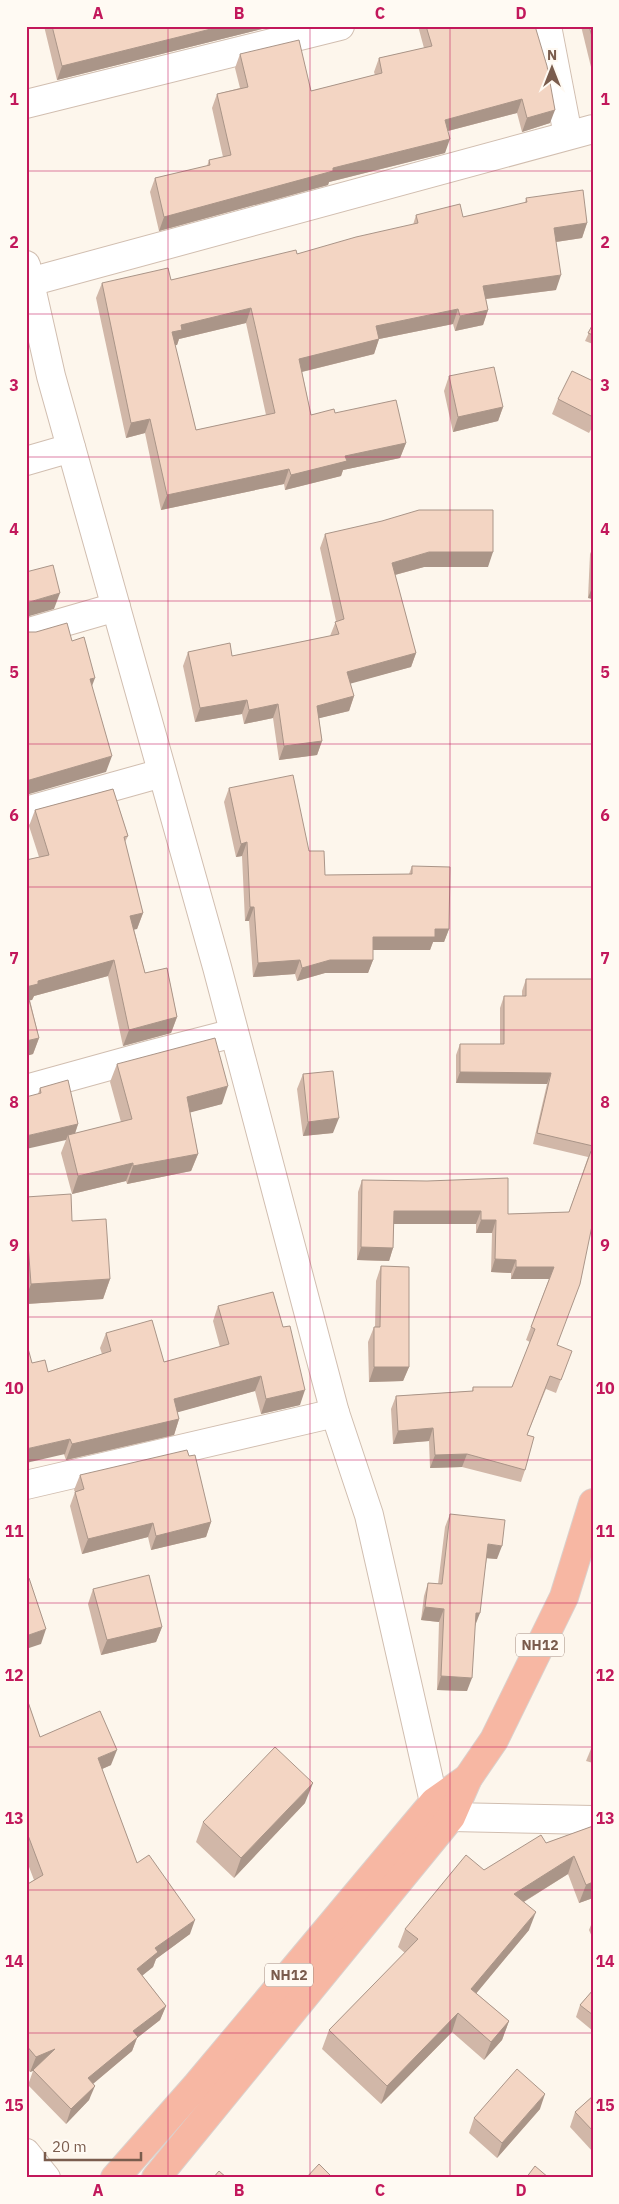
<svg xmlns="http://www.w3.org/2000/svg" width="619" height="2204" viewBox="0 0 619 2204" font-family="'IBM Plex Sans',sans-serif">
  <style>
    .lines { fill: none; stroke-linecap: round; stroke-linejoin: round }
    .minor-casing { stroke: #d1beb0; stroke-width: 30 }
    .highway-casing { stroke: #dad1cd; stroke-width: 30 }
    .minor { stroke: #fff; stroke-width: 28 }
    .highway { stroke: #f7b7a3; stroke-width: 28 }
    .wall { fill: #d1b7a8; fill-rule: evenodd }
    .shaded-wall { fill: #aa9588 }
    .building { fill: #f3d5c3; stroke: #aa9588; fill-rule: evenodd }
    .grid { fill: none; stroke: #c2185b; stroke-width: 1; stroke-opacity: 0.55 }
    .labels { text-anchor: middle; stroke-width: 4; stroke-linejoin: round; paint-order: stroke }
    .shield { fill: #fffaf3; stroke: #a28b7f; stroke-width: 1 }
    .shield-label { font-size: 14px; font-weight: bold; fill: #7a5c4d }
    .neatline { fill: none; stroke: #c2185b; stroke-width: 2 }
    .grid-label { font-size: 16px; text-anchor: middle; font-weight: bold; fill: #c2185b }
  </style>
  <rect width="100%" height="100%" fill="#fdf6ec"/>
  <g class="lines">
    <!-- minor casing -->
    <g class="minor-casing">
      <g id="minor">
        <polyline points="547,26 568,135"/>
        <polyline points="26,104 340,26"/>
        <polyline points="26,265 51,376 217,967 335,1413 369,1515 434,1802 451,1817 593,1820"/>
        <polyline points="26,283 593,129"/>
        <polyline points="26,461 71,448"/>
        <polyline points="26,633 116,607"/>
        <polyline points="26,811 162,773"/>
        <polyline points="26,1089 149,1055 234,1033"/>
        <polyline points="26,1485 335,1413"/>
        <polyline points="26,2153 46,2178"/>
      </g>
    </g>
    <!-- highway casing -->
    <g class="highway-casing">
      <g id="highway">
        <polyline points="115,2178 197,2085 434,1802 468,1778"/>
        <polyline points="156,2178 451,1817 468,1778 494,1740 564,1597 593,1503"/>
      </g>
    </g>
    <!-- minor -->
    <use href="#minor" class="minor"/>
    <!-- highway -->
    <use href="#highway" class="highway"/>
  </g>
  <!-- wall -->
  <g class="wall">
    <polygon points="36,26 274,26 57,80 44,26 36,28"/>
    <polygon points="418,26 535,26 550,123 522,132 517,113 448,131 445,153 329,182 328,185 159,231 150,192 155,178 207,166 209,160 223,157 212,108 217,94 240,88 235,68 240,54 311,91 375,75 374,72 379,58 424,48"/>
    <polygon points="581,26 593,26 593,67 591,67"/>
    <path d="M526,198L587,223L582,238L556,242V290L486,299L488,310L483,325L455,331L453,324L379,339L374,354L302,372L311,415L335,413L406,443L400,458L343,470L341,476L285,490L284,484L161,510L145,433L126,438L96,298L102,283L171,280L297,254L413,225L416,215L463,217L525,203ZM246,323L266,415L196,430L175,345H177L179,339Z"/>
    <polygon points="593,324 593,344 585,341"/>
    <polygon points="449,376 503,407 498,421 453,432 444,391"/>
    <polygon points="593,381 593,426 589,433 552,414 558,399"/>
    <polygon points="325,534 488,567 424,567 395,575 416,653 411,667 350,683 354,696 349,711 319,718 322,741 317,755 279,760 273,718 244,724 242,714 195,722 183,666 188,652 232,656 330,636 336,621 320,548"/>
    <polygon points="593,547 593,599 588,598 590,554"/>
    <polygon points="229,788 309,851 325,875 409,874 412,866 449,929 444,942 433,942 430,950 373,950 373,960 368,973 325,973 297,981 295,974 253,977 249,921 245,921 242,856 236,857 224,802"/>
    <polygon points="113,789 128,836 125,842 143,913 137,929 134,929 145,973 167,968 177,1017 171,1033 123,1046 108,976 34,996 32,1000 30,1000 39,1038 33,1054 26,1056 26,860 39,857 29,826 35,810"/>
    <polygon points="526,979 593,979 593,1221 557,1345 567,1364 556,1393 546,1389 527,1435 525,1470 521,1482 462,1467 430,1468 429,1441 393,1444 391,1409 396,1396 472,1391 473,1387 512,1387 530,1342 526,1340 549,1279 511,1279 511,1273 491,1272 492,1233 476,1233 476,1224 394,1224 393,1248 389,1261 357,1260 358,1192 362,1180 508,1214 569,1212 588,1157 533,1144 547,1084 456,1083 456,1055 460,1044 500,1044 500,1008 504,996 522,996 522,991"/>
    <polygon points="117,1064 222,1104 190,1112 198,1154 191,1171 127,1184 126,1181 72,1194 61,1153 66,1140 38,1094 40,1088 78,1124 75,1134 121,1122 110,1082"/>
    <polygon points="303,1074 333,1133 303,1136 297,1089"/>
    <polygon points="26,1197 72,1221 110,1279 103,1299 26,1304"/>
    <polygon points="381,1266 409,1367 403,1381 369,1382 368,1342 374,1327 375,1327 376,1281"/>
    <polygon points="218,1306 300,1405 261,1414 255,1391 177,1412 179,1419 174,1435 66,1460 32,1363 48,1372 102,1354 100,1348 106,1333 164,1362 220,1347 213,1321"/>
    <polygon points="80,1475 211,1522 206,1537 151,1550 148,1537 82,1554 70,1506 75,1492 74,1490"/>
    <polygon points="450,1514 497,1559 487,1558 475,1626 467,1691 437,1690 439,1622 421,1620 424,1596 428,1583 438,1584 445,1527"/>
    <polygon points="93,1589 162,1627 156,1642 101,1655 88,1604"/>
    <polygon points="26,1696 40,1737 111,1765 102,1769 137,1863 190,1934 156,1959 153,1967 142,1975 166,2006 160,2020 137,2038 132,2051 93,2084 89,2100 66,2124 28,2085 33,2071 30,2072 26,2067 26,1885 34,1880 26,1859"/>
    <polygon points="593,1744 593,1763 586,1761"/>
    <polygon points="305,1803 234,1878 196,1842 203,1822"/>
    <polygon points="593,1826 593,1898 579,1903 568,1874 524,1902 529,1930 476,1993 509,2021 502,2040 484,2060 452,2032 381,2104 322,2049 329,2030 405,1953 398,1947 405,1929 484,1870 546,1843"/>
    <polygon points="593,1920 593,1939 589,1930"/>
    <polygon points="593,1990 593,2031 576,2017 580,2005"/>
    <polygon points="593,2096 593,2152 570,2127 575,2112"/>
    <polygon points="540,2109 497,2158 469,2133 474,2118"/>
  </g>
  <!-- shaded-wall -->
  <g class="shaded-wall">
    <polygon points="223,26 274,26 57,80 62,66"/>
    <polygon points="522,99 517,113 440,133 445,120"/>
    <polygon points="555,110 550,123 522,132 527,118"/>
    <polygon points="450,139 445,153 329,182 328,185 159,231 164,217 333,168"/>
    <polygon points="587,223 582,238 549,243 554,228"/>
    <polygon points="561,275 556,290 477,300 483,286"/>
    <polygon points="251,308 246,323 179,339 177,345 166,347 172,332 181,325"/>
    <polygon points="458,309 453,324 379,339 374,354 293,374 299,359 376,326"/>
    <polygon points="488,310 483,325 455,331 460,316"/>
    <polygon points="503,407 498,421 453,432 458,417"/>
    <polygon points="150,419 145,433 126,438 131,423"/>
    <polygon points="406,443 400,458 343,470 341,476 285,490 291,475 345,456"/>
    <polygon points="289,469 284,484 161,510 167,495"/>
    <polygon points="429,552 493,552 488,567 424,567 387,577 392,563"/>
    <polygon points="593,585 593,599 588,598"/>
    <polygon points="60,593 54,609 26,617 26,603"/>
    <polygon points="416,653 411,667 342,686 347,672"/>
    <polygon points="95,678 89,694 90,679"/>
    <polygon points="354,696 349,711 312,720 317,706"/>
    <polygon points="247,700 242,714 195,722 200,708"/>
    <polygon points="278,704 273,718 244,724 249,710"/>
    <polygon points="322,741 317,755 279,760 284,746"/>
    <polygon points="112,756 106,772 26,795 26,781 28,780"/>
    <polygon points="247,842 242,856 236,857 241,844"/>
    <polygon points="250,907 254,907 249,921 245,921"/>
    <polygon points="143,913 137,929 124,932 130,916"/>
    <polygon points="435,929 449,929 444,942 433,942 430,950 368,950 373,937"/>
    <polygon points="114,960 108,976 34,996 32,1000 26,1001 26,987 38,981"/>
    <polygon points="300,960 295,974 253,977 258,963"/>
    <polygon points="330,960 373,960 368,973 325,973 297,981 302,968"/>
    <polygon points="177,1017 171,1033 123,1046 129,1030"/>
    <polygon points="39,1038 33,1054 26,1056 26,1041"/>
    <polygon points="460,1072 551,1073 547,1084 456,1083"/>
    <polygon points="228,1086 222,1104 181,1115 187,1097"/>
    <polygon points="339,1118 333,1133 303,1136 308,1122"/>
    <polygon points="78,1124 73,1139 68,1135 66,1140 26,1149 26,1136"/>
    <polygon points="198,1154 191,1171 127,1184 133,1166"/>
    <polygon points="133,1163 126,1181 72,1194 78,1176"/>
    <polygon points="394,1211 481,1211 476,1224 389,1224"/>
    <polygon points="481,1220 496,1220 492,1233 476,1233"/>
    <polygon points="361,1247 393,1248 389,1261 357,1260"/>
    <polygon points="495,1259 516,1260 511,1273 491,1272"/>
    <polygon points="516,1267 554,1267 550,1279 511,1279"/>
    <polygon points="110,1279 103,1299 26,1304 26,1297 31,1284"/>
    <polygon points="374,1367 409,1367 403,1381 369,1382"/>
    <polygon points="261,1376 255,1391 168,1415 174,1399"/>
    <polygon points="305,1390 300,1405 261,1414 266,1399"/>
    <polygon points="179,1419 174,1435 66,1460 72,1444"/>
    <polygon points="433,1428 429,1441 393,1444 398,1431"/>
    <polygon points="70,1439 65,1454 26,1463 26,1449"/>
    <polygon points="467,1454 462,1467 430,1468 435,1455"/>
    <polygon points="211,1522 206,1537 151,1550 156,1536"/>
    <polygon points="153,1523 148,1537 82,1554 88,1539"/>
    <polygon points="488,1544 502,1546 497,1559 484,1558"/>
    <polygon points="425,1607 444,1609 439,1622 421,1620"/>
    <polygon points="476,1613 480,1613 475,1626"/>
    <polygon points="162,1627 156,1642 101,1655 107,1640"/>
    <polygon points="46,1629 41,1644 26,1649 26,1636"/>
    <polygon points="441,1676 472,1678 467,1691 437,1690"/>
    <polygon points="117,1750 111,1765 93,1773 98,1758"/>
    <polygon points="313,1783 305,1803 234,1878 241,1858"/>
    <polygon points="574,1856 568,1874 507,1912 514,1894"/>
    <polygon points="593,1882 593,1898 579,1903 586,1885"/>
    <polygon points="536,1912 529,1930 465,2007 471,1989"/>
    <polygon points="195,1920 190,1934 156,1959 153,1967 132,1984 137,1969 155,1948"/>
    <polygon points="166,2006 160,2020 137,2038 132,2051 82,2093 88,2078 133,2031"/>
    <polygon points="458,2013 452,2032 381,2104 387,2086"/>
    <polygon points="509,2021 502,2040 484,2060 491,2042"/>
    <polygon points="55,2049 50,2064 30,2072 36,2057"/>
    <polygon points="95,2086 89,2100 66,2124 71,2109"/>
    <polygon points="545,2094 540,2109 497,2158 502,2143"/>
  </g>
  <!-- building -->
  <g class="building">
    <polygon points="52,26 223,26 62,66"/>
    <polygon points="426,26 535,26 547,66 555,110 527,118 522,99 445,120 450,139 333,168 333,171 164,217 155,178 210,165 209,160 231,155 217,94 248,87 240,54 299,40 311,91 382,73 379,58 432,46"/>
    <polygon points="589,26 593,26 593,40"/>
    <path d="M583,190L587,223L554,228L561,275L483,286L488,310L460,316L458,309L376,326L379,339L299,359L311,415L334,409L335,413L396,400L406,443L345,456L347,461L291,475L289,469L167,495L150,419L131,423L102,283L168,268L171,280L296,250L297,254L356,237L418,223L416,215L460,204L463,217L527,202L526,198ZM251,308L275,413L196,430L172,332L182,330L181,325Z"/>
    <polygon points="593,324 593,335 588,333"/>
    <polygon points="494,367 503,407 458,417 449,376"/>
    <polygon points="572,371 593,381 593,417 558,399"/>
    <polygon points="419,510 493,510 493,552 429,552 392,563 416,653 347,672 354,696 317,706 322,741 284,746 278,704 249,710 247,700 200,708 188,652 230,643 232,656 339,634 335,622 344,619 325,534 382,521"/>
    <polygon points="53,565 60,593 26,603 26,572"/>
    <polygon points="67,623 72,641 84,637 95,678 90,679 112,756 26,781 26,631 29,632 36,632"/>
    <polygon points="293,775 309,851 324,851 325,875 412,874 412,866 450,867 449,929 435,929 435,937 373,937 373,960 330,960 302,968 300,960 258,963 254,907 250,907 247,842 241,844 229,788"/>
    <polygon points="113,789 128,836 124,837 143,913 130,916 145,973 167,968 177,1017 129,1030 114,960 38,981 38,984 26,987 26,860 49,855 35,810"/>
    <polygon points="526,979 593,979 593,1146 537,1133 551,1073 460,1072 460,1044 504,1044 504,996 526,996"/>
    <polygon points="26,988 39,1038 26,1041"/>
    <polygon points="215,1038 228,1086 187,1097 198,1154 133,1166 133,1163 78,1176 68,1135 132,1119 117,1064"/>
    <polygon points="333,1071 339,1118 308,1122 303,1074"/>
    <polygon points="68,1080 78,1124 26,1136 26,1097 41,1093 40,1088"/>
    <polygon points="591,1151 593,1152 593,1221 580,1284 557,1345 572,1351 561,1380 550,1376 527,1435 534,1437 525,1470 467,1454 435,1455 433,1428 398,1431 396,1396 473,1391 473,1387 512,1387 535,1329 531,1327 554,1267 516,1267 516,1260 495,1259 496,1220 481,1220 481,1211 394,1211 393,1248 361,1247 362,1180 427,1181 508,1178 508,1214 569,1212"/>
    <polygon points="71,1194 72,1221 106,1219 110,1279 31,1284 26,1217 26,1197"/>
    <polygon points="381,1266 409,1267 409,1367 374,1367 374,1327 380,1327"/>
    <polygon points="273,1292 283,1327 290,1326 305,1390 266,1399 261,1376 174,1399 179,1419 72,1444 70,1439 26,1449 26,1341 32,1363 45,1360 48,1372 111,1351 106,1333 152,1320 164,1362 229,1344 218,1306"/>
    <polygon points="187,1450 189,1456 195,1455 211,1522 156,1536 153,1523 88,1539 75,1492 84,1489 80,1475"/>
    <polygon points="450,1514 505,1520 502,1546 488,1544 480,1613 476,1613 472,1678 441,1676 444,1609 425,1607 428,1583 442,1584"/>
    <polygon points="149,1575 162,1627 107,1640 93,1589"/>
    <polygon points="29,1578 46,1629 26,1636 26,1579"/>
    <polygon points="26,1696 40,1737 100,1711 117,1750 98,1758 137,1863 149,1855 195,1920 155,1948 158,1952 137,1969 166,2006 133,2031 138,2037 88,2078 95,2086 71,2109 33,2070 55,2049 36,2057 26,2045 26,1885 43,1875 26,1830"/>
    <polygon points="275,1747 313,1783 241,1858 203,1822"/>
    <polygon points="593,1826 593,1882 586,1885 574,1856 514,1894 536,1912 471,1989 509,2021 491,2042 458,2013 387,2086 329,2030 418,1939 405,1929 466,1855 484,1870 541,1835 546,1843"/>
    <polygon points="593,1990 593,2015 580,2005"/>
    <polygon points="517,2069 545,2094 502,2143 474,2118"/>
    <polygon points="593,2096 593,2131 575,2112"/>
    <polygon points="319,2164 333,2178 306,2178"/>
    <polygon points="535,2166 549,2178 526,2178"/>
    <polygon points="219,2171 227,2178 213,2178"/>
  </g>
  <!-- grid -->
  <path class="grid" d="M168,26V2178M310,26V2178M450,26V2178M26,171H593M26,314H593M26,457H593M26,601H593M26,744H593M26,887H593M26,1030H593M26,1174H593M26,1317H593M26,1460H593M26,1603H593M26,1747H593M26,1890H593M26,2033H593"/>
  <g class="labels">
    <!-- shield labels -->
    <g class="shield">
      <rect x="516" y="1633.5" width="48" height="23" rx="4"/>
      <rect x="265" y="1963.5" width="48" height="23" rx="4"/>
    </g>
    <g class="shield-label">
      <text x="540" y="1650">NH12</text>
      <text x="289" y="1980">NH12</text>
    </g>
  </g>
  <!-- border -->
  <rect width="619" height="2204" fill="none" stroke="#fffaf3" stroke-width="55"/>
  <!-- north arrow -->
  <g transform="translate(552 68)" stroke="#fffaf3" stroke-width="4" paint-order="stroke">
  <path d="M0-4L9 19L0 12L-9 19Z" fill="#7a5c4d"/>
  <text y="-8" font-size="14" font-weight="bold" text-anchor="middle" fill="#7a5c4d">N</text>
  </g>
  <!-- scale -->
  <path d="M45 2152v8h96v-8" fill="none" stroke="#7a5c4d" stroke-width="2.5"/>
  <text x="52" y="2152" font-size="15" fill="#7a5c4d" stroke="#fffaf3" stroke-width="4" paint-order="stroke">20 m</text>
  <rect x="28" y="28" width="564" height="2148" class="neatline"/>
  <g class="grid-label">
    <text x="98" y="19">A</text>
    <text x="239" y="19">B</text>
    <text x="380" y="19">C</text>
    <text x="521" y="19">D</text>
    <text x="14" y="105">1</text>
    <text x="605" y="105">1</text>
    <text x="14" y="248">2</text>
    <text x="605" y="248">2</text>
    <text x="14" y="391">3</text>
    <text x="605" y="391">3</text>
    <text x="14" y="535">4</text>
    <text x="605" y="535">4</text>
    <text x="14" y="678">5</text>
    <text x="605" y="678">5</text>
    <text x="14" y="821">6</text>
    <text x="605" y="821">6</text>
    <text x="14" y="964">7</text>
    <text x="605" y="964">7</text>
    <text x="14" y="1108">8</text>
    <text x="605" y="1108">8</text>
    <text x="14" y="1251">9</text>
    <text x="605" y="1251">9</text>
    <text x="14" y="1394">10</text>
    <text x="605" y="1394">10</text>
    <text x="14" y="1537">11</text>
    <text x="605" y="1537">11</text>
    <text x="14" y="1681">12</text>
    <text x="605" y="1681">12</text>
    <text x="14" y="1824">13</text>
    <text x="605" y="1824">13</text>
    <text x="14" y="1967">14</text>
    <text x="605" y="1967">14</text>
    <text x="14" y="2111">15</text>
    <text x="605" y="2111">15</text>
    <text x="98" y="2196">A</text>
    <text x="239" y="2196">B</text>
    <text x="380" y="2196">C</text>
    <text x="521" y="2196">D</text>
  </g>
</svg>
